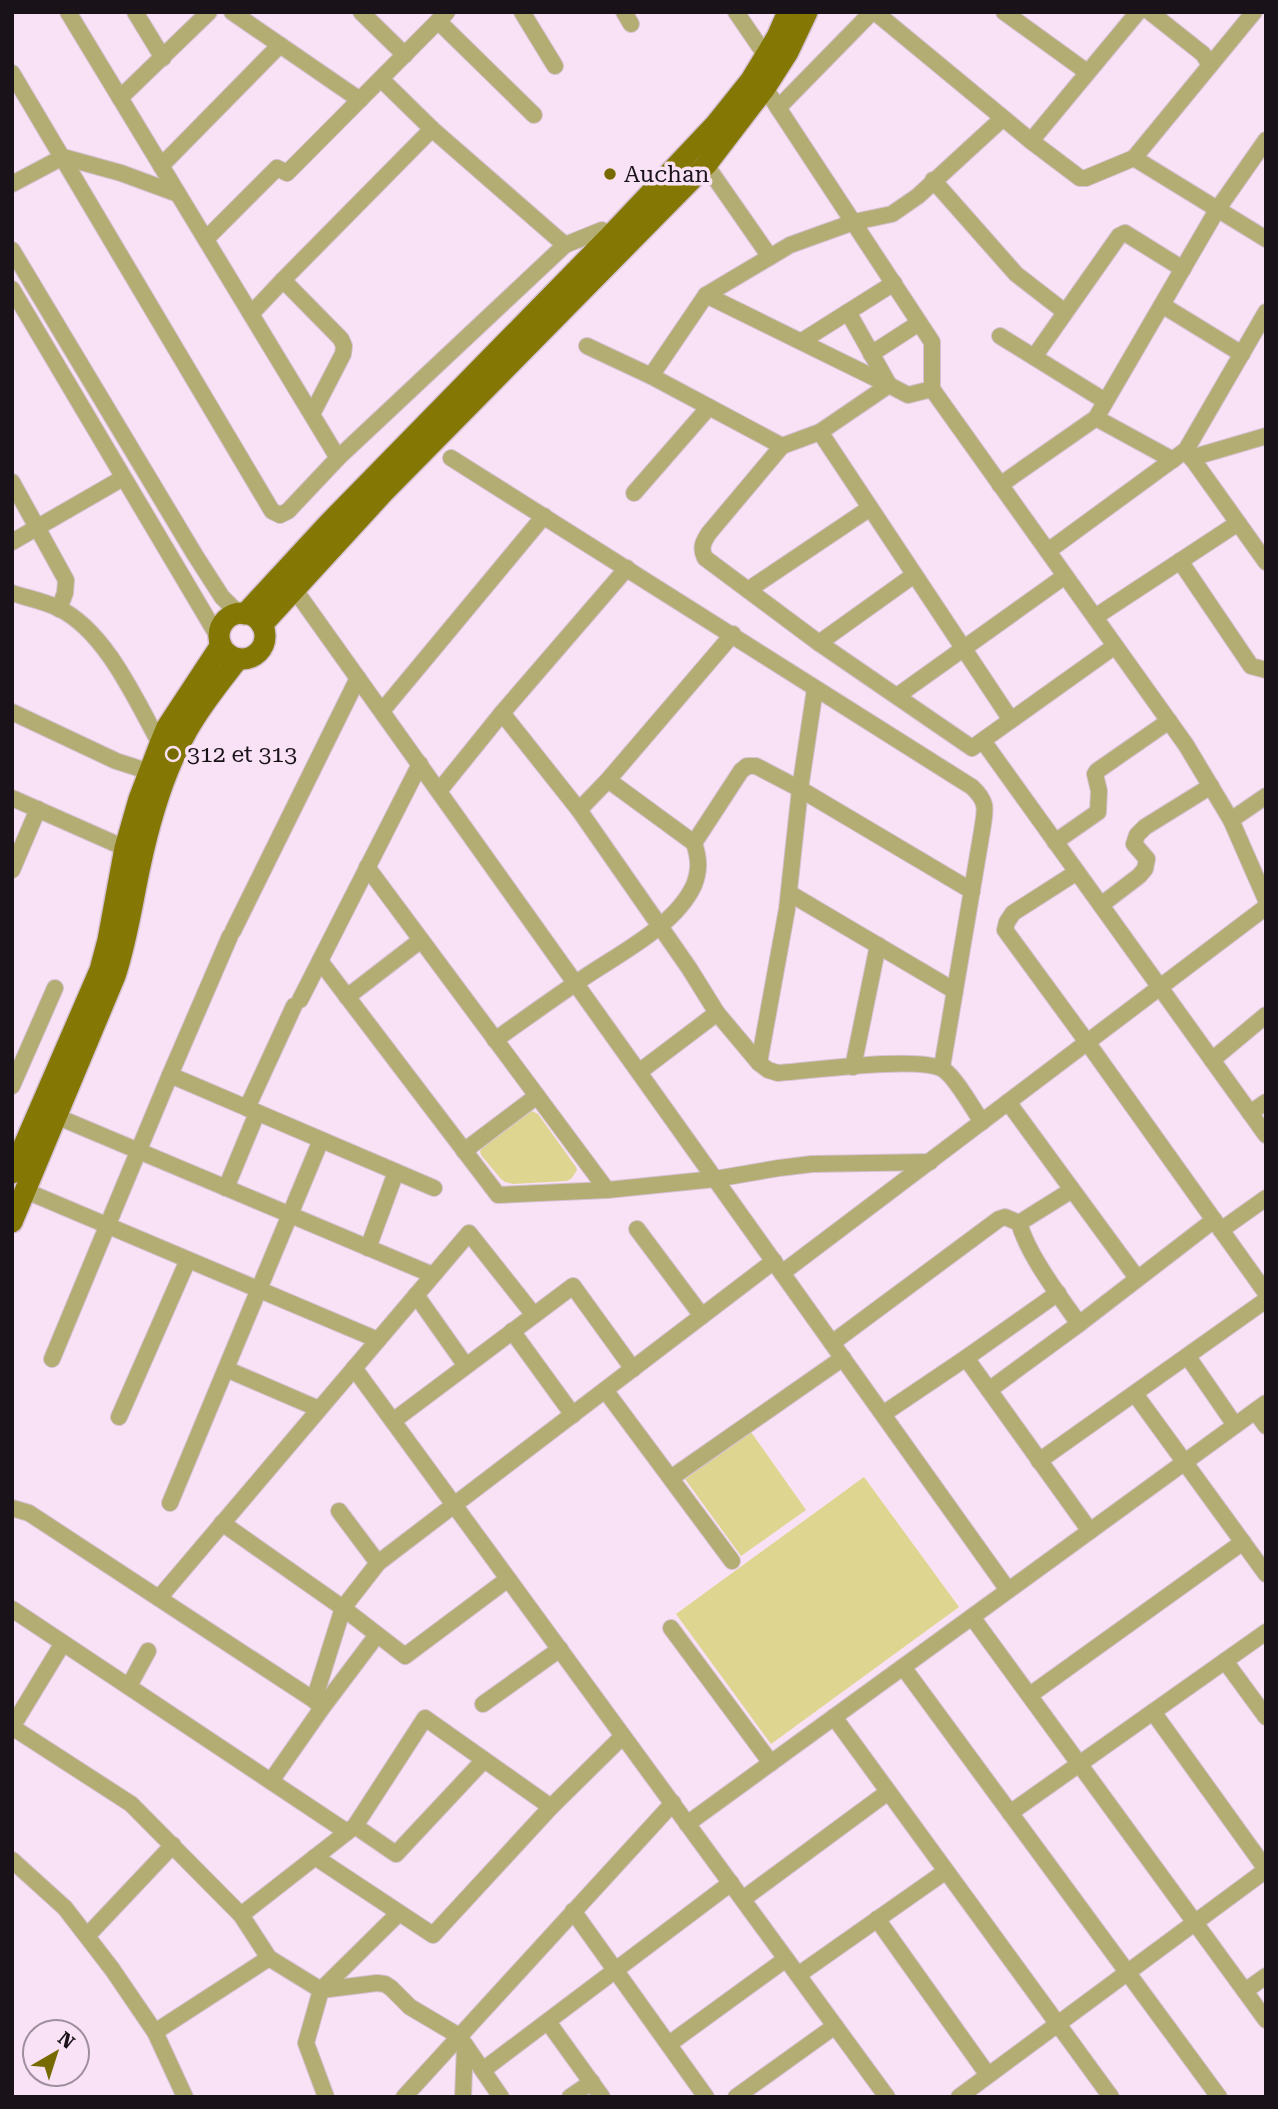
<svg xmlns="http://www.w3.org/2000/svg" width="1278" height="2109" viewBox="0 0 1278 2109" font-family="'Roboto Serif',serif">
  <style>
    .green { fill: #ded591 }
    .lines { fill: none; stroke-linecap: round; stroke-linejoin: round }
    .minor-casing { stroke: #d5c1d2; stroke-width: 18 }
    .major-casing { stroke: #d5c1d2; stroke-width: 24 }
    .minor { stroke: #b4ad73; stroke-width: 16 }
    .major { stroke: #847704; stroke-width: 21 }
    .poi-dot { fill: #766a01; stroke: #f9e2f6; stroke-width: 2.5 }
    .labels { text-anchor: middle; stroke-width: 7; stroke-linejoin: round; paint-order: stroke }
    .poi-label { font-size: 23px; fill: #191218; stroke: #f9e2f6; text-anchor: start }
  </style>
  <rect width="100%" height="100%" fill="#f9e2f6"/>
  <!-- green -->
  <g class="green">
    <polygon points="530,1110 538,1114 576,1167 577,1170 572,1178 567,1181 513,1184 505,1182 501,1179 481,1155 480,1151 484,1146"/>
    <polygon points="751,1432 806,1510 741,1556 685,1479"/>
    <polygon points="864,1477 959,1607 771,1744 676,1614"/>
  </g>
  <g class="lines">
    <!-- minor casing -->
    <g class="minor-casing">
      <g id="minor">
        <polyline points="68,12 338,458"/>
        <polyline points="135,12 163,58"/>
        <polyline points="232,12 360,100"/>
        <polyline points="361,12 405,55"/>
        <polyline points="522,12 555,66"/>
        <polyline points="624,12 631,24"/>
        <polyline points="736,12 766,56"/>
        <polyline points="875,12 1031,141 1080,178 1086,178 1134,158 1266,239"/>
        <polyline points="1004,12 1087,72"/>
        <polyline points="1150,12 1203,54 1210,65"/>
        <polyline points="438,21 534,115"/>
        <polyline points="12,73 272,511 280,515 288,511 338,458 565,245 432,129 381,79"/>
        <polyline points="765,88 932,342 932,389 1186,745 1231,820 1266,900"/>
        <polyline points="120,98 209,12"/>
        <polyline points="778,108 872,12"/>
        <polyline points="1031,141 1138,12"/>
        <polyline points="1134,158 1254,12"/>
        <polyline points="706,165 770,257"/>
        <polyline points="161,166 280,45"/>
        <polyline points="933,180 1016,274 1065,312"/>
        <polyline points="12,184 63,157 121,173 178,194"/>
        <polyline points="206,239 277,168 287,173 447,12"/>
        <polyline points="565,245 602,230 610,236"/>
        <polyline points="12,250 195,555 222,597 239,614"/>
        <polyline points="283,280 341,339 344,346 343,354 312,414"/>
        <polyline points="12,289 220,640"/>
        <polyline points="706,295 790,245 854,222 892,214 918,196 1003,118"/>
        <polyline points="1162,305 1242,354"/>
        <polyline points="848,312 889,385"/>
        <polyline points="251,314 283,280 432,129"/>
        <polyline points="1000,336 1105,401"/>
        <polyline points="802,341 894,283"/>
        <polyline points="587,346 651,376 782,446"/>
        <polyline points="871,354 919,323"/>
        <polyline points="1034,357 1119,236 1125,233 1183,269"/>
        <polyline points="651,376 706,295 889,385"/>
        <path d="M932,389L908,395L889,385L820,432L782,446L709,533C703,542 700,548 705,558L819,643L972,748L1115,646"/>
        <polyline points="1096,418 1173,460"/>
        <polyline points="820,432 1011,720"/>
        <polyline points="1186,450 1266,562"/>
        <path d="M451,458L972,787C989,803 985,810 982,831L942,1067"/>
        <polyline points="1191,458 1266,436"/>
        <polyline points="12,482 66,580 65,593 59,609"/>
        <polyline points="1000,485 1096,418 1217,210 1266,140"/>
        <polyline points="634,493 709,407"/>
        <polyline points="12,542 123,478"/>
        <polyline points="1048,551 1186,450 1266,312"/>
        <polyline points="1180,561 1251,666 1266,670"/>
        <polyline points="295,590 1008,1590"/>
        <polyline points="748,590 870,508"/>
        <path d="M12,593C27,598 44,601 58,608C105,630 136,700 160,744"/>
        <polyline points="1095,617 1238,523"/>
        <polyline points="819,643 914,575"/>
        <polyline points="897,696 1065,576"/>
        <polyline points="382,711 544,516"/>
        <polyline points="12,712 116,761 150,772"/>
        <path d="M502,713L579,810L689,968L717,1013L759,1063L768,1070L778,1073C809,1071 922,1055 944,1070C956,1078 973,1109 982,1122"/>
        <polyline points="983,741 1266,1135"/>
        <polyline points="439,791 502,713 627,568"/>
        <polyline points="12,798 125,848"/>
        <polyline points="579,810 608,780 733,634"/>
        <polyline points="1231,820 1266,796"/>
        <polyline points="1055,842 1098,812 1099,791 1095,774 1097,771 1169,721"/>
        <polyline points="694,843 741,771 747,766 756,766 800,789 972,891"/>
        <polyline points="367,867 607,1190"/>
        <polyline points="12,870 38,809"/>
        <polyline points="1077,872 1013,913 1007,922 1005,930 1087,1042 1266,1293"/>
        <polyline points="789,893 955,991"/>
        <polyline points="1101,905 1139,876 1145,869 1147,859 1134,844 1137,835 1145,827 1211,786"/>
        <polyline points="233,931 358,678"/>
        <polyline points="320,961 498,1195 607,1190 715,1179 779,1168 812,1164 930,1162"/>
        <polyline points="347,997 421,940"/>
        <polyline points="300,1000 420,764"/>
        <path d="M495,1040C523,1020 551,1000 579,981C616,955 675,927 694,885C700,870 699,858 694,843L608,780"/>
        <polyline points="1212,1060 1266,1015"/>
        <polyline points="759,1063 787,909 800,789 815,689"/>
        <polyline points="853,1067 878,945"/>
        <polyline points="639,1072 717,1013"/>
        <polyline points="170,1075 434,1188"/>
        <polyline points="12,1086 55,988"/>
        <polyline points="1008,1102 1137,1278"/>
        <polyline points="247,1108 294,1006"/>
        <polyline points="1250,1113 1266,1102"/>
        <polyline points="58,1117 433,1275"/>
        <polyline points="464,1151 537,1096"/>
        <polyline points="226,1188 257,1113"/>
        <polyline points="26,1191 378,1340"/>
        <polyline points="1019,1223 1072,1190"/>
        <polyline points="637,1229 702,1316"/>
        <polyline points="1221,1230 1266,1198"/>
        <polyline points="368,1248 396,1172"/>
        <polyline points="782,1273 1266,907"/>
        <polyline points="416,1295 466,1366"/>
        <polyline points="512,1331 573,1415"/>
        <path d="M832,1343L999,1219L1005,1217L1019,1223C1029,1257 1059,1295 1079,1324"/>
        <polyline points="1188,1357 1235,1425"/>
        <polyline points="966,1358 1090,1531"/>
        <polyline points="52,1359 170,1075 230,936"/>
        <polyline points="354,1368 887,2097"/>
        <polyline points="226,1369 319,1409"/>
        <polyline points="605,1390 732,1561"/>
        <polyline points="989,1390 1079,1324 1214,1220"/>
        <polyline points="1135,1394 1266,1574"/>
        <polyline points="1255,1411 1266,1426"/>
        <polyline points="883,1414 966,1358 1058,1293"/>
        <polyline points="119,1417 188,1260"/>
        <polyline points="393,1421 573,1286 633,1369"/>
        <polyline points="1039,1461 1266,1300"/>
        <polyline points="671,1478 843,1358"/>
        <polyline points="170,1503 321,1140"/>
        <polyline points="12,1508 29,1513 314,1700 322,1708"/>
        <polyline points="339,1511 378,1563"/>
        <polyline points="222,1523 343,1608 405,1656 508,1579"/>
        <polyline points="159,1598 469,1233 534,1315"/>
        <polyline points="12,1609 347,1832"/>
        <polyline points="972,1617 1266,2020"/>
        <polyline points="671,1628 771,1763"/>
        <polyline points="1225,1661 1266,1717"/>
        <polyline points="903,1667 1219,2097"/>
        <polyline points="129,1686 148,1651"/>
        <polyline points="1030,1695 1243,1542"/>
        <polyline points="314,1700 343,1608 378,1563 774,1261"/>
        <polyline points="483,1704 560,1649"/>
        <polyline points="1153,1712 1266,1869"/>
        <polyline points="834,1717 1111,2097"/>
        <polyline points="12,1727 131,1804 241,1915 269,1958 321,1990 377,1983 385,1984 391,1988 410,2007 459,2036 501,2097"/>
        <polyline points="12,1727 63,1643"/>
        <polyline points="271,1781 322,1708 377,1635"/>
        <polyline points="1010,1813 1266,1632"/>
        <polyline points="687,1824 1266,1403"/>
        <polyline points="355,1826 396,1854 484,1760"/>
        <polyline points="315,1857 433,1935 551,1807 623,1736"/>
        <polyline points="12,1860 65,1908 112,1969 155,2032 185,2097"/>
        <polyline points="743,1899 888,1792"/>
        <polyline points="573,1911 706,2097"/>
        <polyline points="241,1915 355,1826 425,1718 551,1807"/>
        <polyline points="877,1919 988,2075"/>
        <polyline points="87,1936 173,1845"/>
        <polyline points="798,1975 946,1871"/>
        <polyline points="1245,1991 1266,1976"/>
        <polyline points="548,2022 602,2097"/>
        <polyline points="155,2032 269,1958"/>
        <polyline points="669,2044 786,1959"/>
        <polyline points="483,2070 731,1883"/>
        <polyline points="326,2097 306,2043 321,1990 399,1913"/>
        <polyline points="404,2097 673,1803"/>
        <polyline points="463,2097 465,2045"/>
        <polyline points="570,2097 592,2082"/>
        <polyline points="736,2097 835,2026"/>
        <polyline points="959,2097 1266,1870"/>
      </g>
    </g>
    <!-- major casing -->
    <g class="major-casing">
      <g id="major">
        <circle cx="242" cy="636" r="23"/>
        <polyline points="245,614 328,524 610,236 715,125 751,80 777,37 788,12"/>
        <polyline points="262,625 383,493 706,165 765,88 788,52 807,12"/>
        <polyline points="12,1173 100,970 108,940 125,848 139,799 160,744 167,727 192,689 221,645"/>
        <path d="M12,1222L115,976C127,940 132,903 140,866C150,819 164,770 188,729C202,704 221,681 238,659"/>
      </g>
    </g>
    <!-- minor -->
    <use href="#minor" class="minor"/>
    <!-- major -->
    <use href="#major" class="major"/>
  </g>
  <!-- markers -->
  <g class="poi-dot">
    <circle cx="610" cy="174" r="7"/>
    <circle cx="173" cy="754" r="7"/>
  </g>
  <g class="labels">
    <!-- poi labels -->
    <g class="poi-label">
      <text x="624" y="182">Auchan</text>
      <text x="187" y="762">312 et 313</text>
    </g>
  </g>
  <!-- border -->
  <rect width="1278" height="2109" fill="none" stroke="#191218" stroke-width="28"/>
  <!-- north arrow -->
  <g transform="translate(56 2053) rotate(39)"><circle r="33" fill="#f9e2f6" stroke="#9f8f9d" stroke-width="2"/>
  <path d="M0-5L12 26L0 18L-12 26Z" fill="#766a01"/>
  <text y="-10" font-size="19" font-weight="bold" text-anchor="middle" fill="#191218">N</text>
  </g>
</svg>
